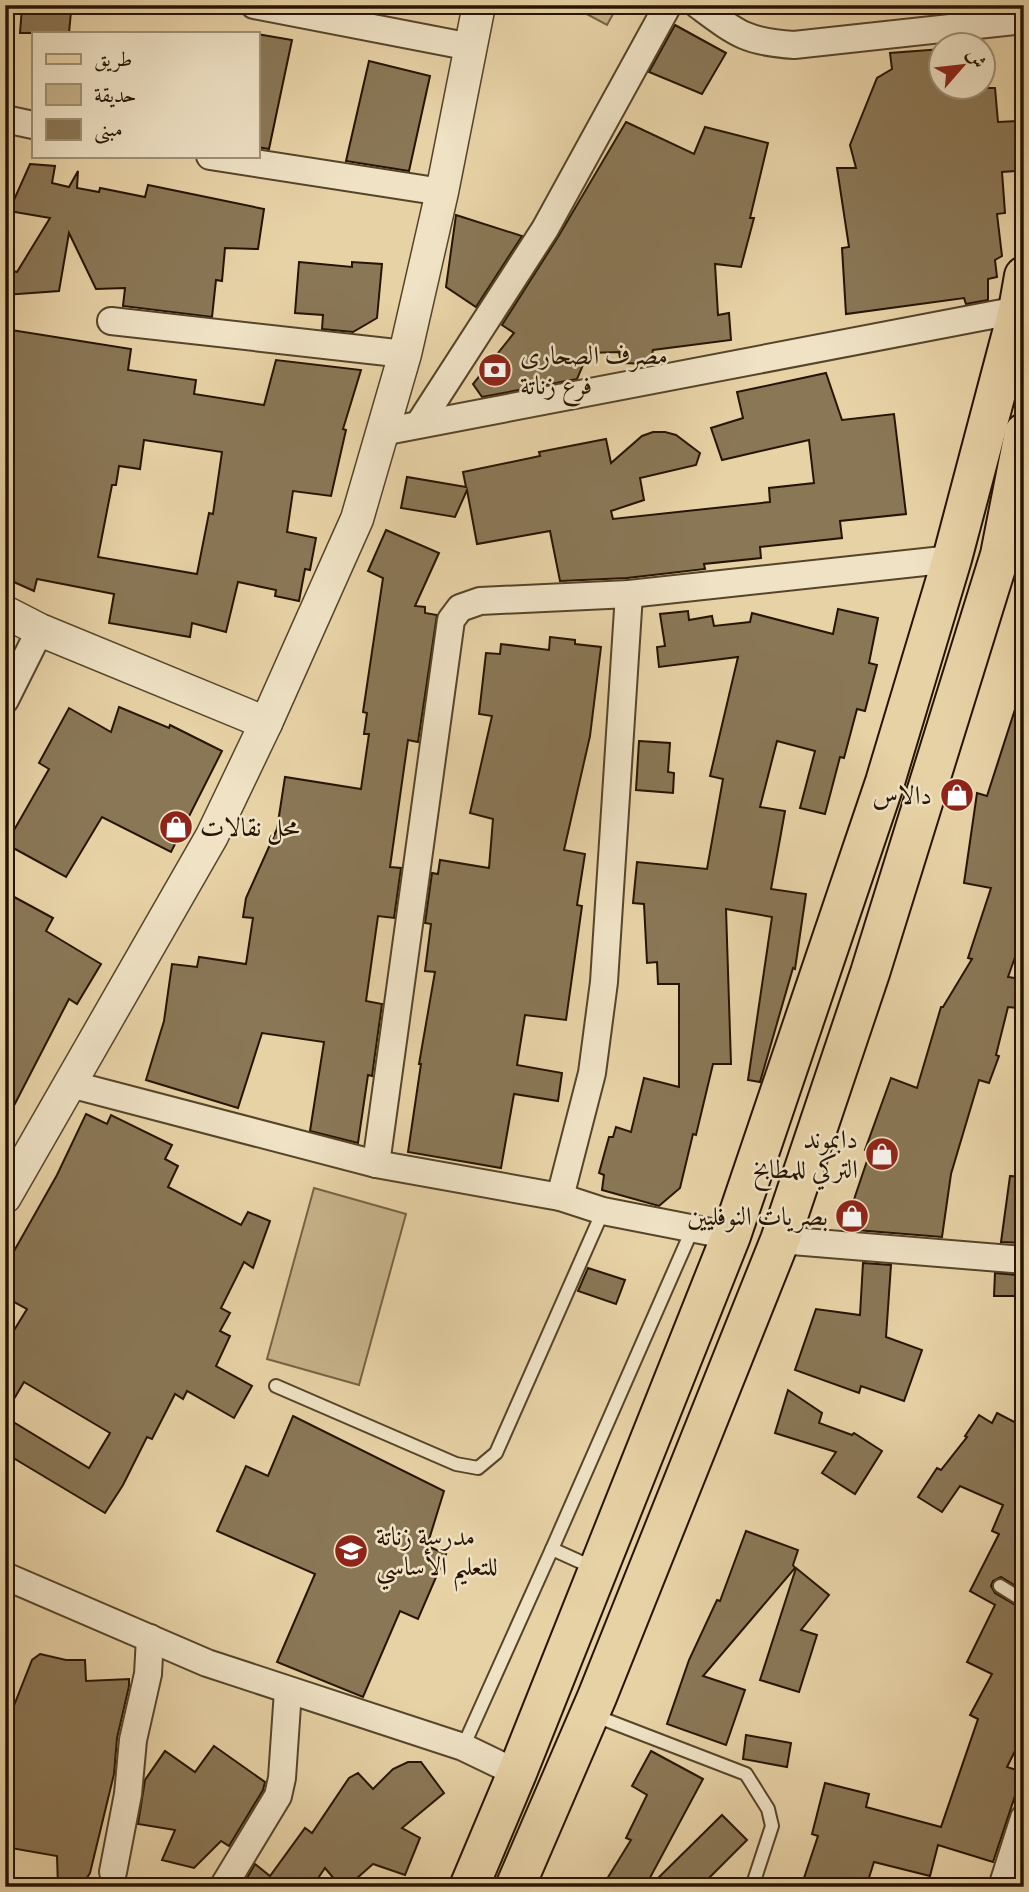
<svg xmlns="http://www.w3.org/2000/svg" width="1029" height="1892" viewBox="0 0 1029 1892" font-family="'IM FELL Great Primer',Amiri,serif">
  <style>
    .green { fill: #c6b28a; stroke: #766345; stroke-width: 2 }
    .building { fill: #8a7756; stroke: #261400; stroke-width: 2; fill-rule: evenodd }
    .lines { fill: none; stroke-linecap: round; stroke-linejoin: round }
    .service-casing { stroke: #56442a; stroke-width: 16 }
    .minor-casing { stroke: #56442a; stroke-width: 30 }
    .tertiary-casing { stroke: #56442a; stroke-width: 35 }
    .primary-casing { stroke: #261400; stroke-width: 42 }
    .service { stroke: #efe2c5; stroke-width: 12 }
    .minor { stroke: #efe2c5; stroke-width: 26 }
    .tertiary { stroke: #efe2c5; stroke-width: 32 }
    .primary { stroke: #e7d2a6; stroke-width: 38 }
    .labels { text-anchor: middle; stroke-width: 5; stroke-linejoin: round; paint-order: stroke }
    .poi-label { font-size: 26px; fill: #261400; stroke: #efe2c5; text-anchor: start }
  </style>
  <rect width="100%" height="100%" fill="#e7d2a6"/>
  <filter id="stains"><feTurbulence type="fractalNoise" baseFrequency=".00286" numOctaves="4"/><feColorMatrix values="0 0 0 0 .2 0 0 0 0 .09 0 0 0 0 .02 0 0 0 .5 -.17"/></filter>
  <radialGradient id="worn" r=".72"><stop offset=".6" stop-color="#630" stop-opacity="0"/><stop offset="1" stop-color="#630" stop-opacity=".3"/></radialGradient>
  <!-- green -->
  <g class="green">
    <polygon points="570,5 618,5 607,25"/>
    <polygon points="314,1188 406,1214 359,1385 267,1359"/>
  </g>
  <!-- building -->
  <g class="building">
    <polygon points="22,7 71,12 69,33 20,33"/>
    <polygon points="675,25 726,53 702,94 649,72"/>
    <polygon points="257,34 292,40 269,149 257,147"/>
    <polygon points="942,49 942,88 995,88 998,122 1018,121 1015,171 1002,172 1005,213 997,214 1002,256 995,260 997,277 988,279 988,300 966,304 964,298 846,314 842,248 849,247 837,168 856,168 850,145 877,78 892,69 890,53"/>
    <polygon points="369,61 430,76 409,171 346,161"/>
    <polygon points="626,122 694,154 705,127 768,143 750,218 754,218 741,267 715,264 718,315 729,313 731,340 653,350 650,364 621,363 619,352 588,353 577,379 482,397 473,384 514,333 502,325 558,237"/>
    <polygon points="30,164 55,166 52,183 69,187 78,171 77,188 99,192 100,188 145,197 148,185 264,209 258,249 225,248 222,281 216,280 212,317 123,306 125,288 96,289 69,233 59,291 5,295 5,269 17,272 50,218 9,211"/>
    <polygon points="456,215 522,236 476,307 446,287"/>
    <polygon points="299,262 352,267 352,262 382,264 377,318 353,332 322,329 323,315 295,313"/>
    <path d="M5,329L131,349L128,370L196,380L194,394L264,405L276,360L361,370L343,429L346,430L331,496L293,491L287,532L316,538L310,570L305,569L299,601L275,596L276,590L238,582L226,632L192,623L190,637L109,623L114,594L37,579L34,591L5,578V440L9,375L5,374ZM144,440L222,452L213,514L209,513L197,574L98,557L112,485H116L119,466L140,469Z"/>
    <polygon points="826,373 842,420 894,414 906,514 840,521 842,538 760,547 761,558 704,564 705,569 627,578 560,581 550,531 477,544 467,490 455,517 401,508 407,477 466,487 463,472 540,456 539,452 606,439 611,463 642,436 653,432 665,432 676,435 700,453 696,465 640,478 644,500 611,511 613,519 770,502 769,488 814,483 809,440 722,460 711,428 743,418 737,392"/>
    <polygon points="386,530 439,553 415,606 425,607 425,613 437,615 418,742 408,740 390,867 401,868 394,918 378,916 366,1001 382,1004 372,1076 368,1075 358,1143 310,1131 324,1042 262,1033 238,1108 146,1080 164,1021 172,964 197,967 199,957 246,964 253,918 243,917 246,898 277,829 285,777 361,789 369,734 364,734 367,713 363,712 383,578 368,571"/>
    <polygon points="838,609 878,618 869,663 877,665 865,711 857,709 844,758 840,757 825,814 800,808 815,751 777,741 760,807 785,811 771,889 806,894 795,969 793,968 760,1082 748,1080 772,917 726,909 731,1064 713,1064 696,1135 693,1134 680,1188 659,1206 602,1190 604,1175 599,1173 609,1137 613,1137 616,1127 631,1132 644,1078 679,1087 679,984 658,984 657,962 647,963 644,904 633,903 637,862 707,869 723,779 710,776 738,657 659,667 657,647 665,646 660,614 688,611 689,620 712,616 714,626 750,622 752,613 833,634"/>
    <polygon points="550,637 575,640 575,644 601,647 590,736 564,850 585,854 577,905 582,906 566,1020 525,1015 517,1065 562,1073 558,1101 514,1094 501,1168 408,1152 421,1064 419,1064 435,972 425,971 431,924 425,923 432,873 438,874 440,860 489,868 493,819 470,813 492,716 479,714 486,653 500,654 501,644 549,650"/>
    <polygon points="1019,697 1024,698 1024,932 1008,977 1022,979 1017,1008 1008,1007 996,1055 999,1056 989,1083 979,1080 951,1174 942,1237 844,1229 870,1152 865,1150 891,1078 917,1088 941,1007 943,1007 972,959 968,958 991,888 964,883 977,793 987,796"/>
    <polygon points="119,707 169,728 170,725 222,751 171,852 102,817 66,877 6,844 49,769 39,763 69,708 111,732"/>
    <polygon points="639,741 670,743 668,772 674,773 673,793 636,790"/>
    <polygon points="5,892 53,918 46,931 101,964 77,1004 69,999 5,1123"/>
    <polygon points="86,1114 107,1124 111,1115 172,1145 165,1159 178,1166 168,1187 241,1225 248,1212 270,1221 253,1268 244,1262 221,1308 230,1313 220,1331 230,1336 216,1366 252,1386 234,1418 187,1391 183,1399 175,1394 152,1439 147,1437 123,1485 105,1513 5,1453 5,1417 89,1468 110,1433 24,1382 5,1414 5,1345 27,1309 5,1297 5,1267 57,1175"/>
    <polygon points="1010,1176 1024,1177 1024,1243 1001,1242"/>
    <polygon points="863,1263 891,1265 886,1337 922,1350 904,1401 861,1386 859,1393 795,1370 816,1309 860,1315"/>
    <polygon points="588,1268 625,1280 616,1304 578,1291"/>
    <polygon points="995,1273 1017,1275 1017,1296 994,1296"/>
    <polygon points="788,1390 822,1413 819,1423 852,1435 854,1433 882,1451 855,1494 822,1473 836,1452 775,1433"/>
    <polygon points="997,1413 1024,1427 1024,1591 1001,1577 993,1581 991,1586 995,1593 1024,1610 1024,1733 1007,1767 1023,1772 993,1862 938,1845 930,1876 874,1862 866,1887 801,1887 818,1836 812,1834 825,1783 869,1794 866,1807 941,1827 978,1719 970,1715 992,1674 967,1662 995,1605 970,1591 999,1534 992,1531 1003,1505 960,1486 942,1512 918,1497 937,1468 941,1470 967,1437 965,1436 979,1415 992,1423"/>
    <polygon points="293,1416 444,1491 427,1546 446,1554 418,1619 400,1611 363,1697 277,1662 315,1574 217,1531 246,1466 268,1476"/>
    <polygon points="746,1531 798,1550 793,1565 795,1568 703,1676 745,1690 726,1745 667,1724 689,1660 717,1600 720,1601"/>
    <polygon points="796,1568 829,1595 801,1630 817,1635 799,1692 760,1680"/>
    <polygon points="40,1654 66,1660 85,1660 86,1681 129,1679 129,1686 117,1738 114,1774 90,1873 81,1887 58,1887 57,1856 5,1847 5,1730 10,1708 13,1708 32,1660"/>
    <polygon points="746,1735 791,1743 787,1767 743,1759"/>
    <polygon points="214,1746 265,1782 263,1790 229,1846 221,1841 194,1868 162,1860 175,1830 138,1824 145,1780 165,1751 195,1772"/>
    <polygon points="651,1751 703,1779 645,1887 602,1887 631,1840 626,1838 647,1795 632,1786"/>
    <polygon points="408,1762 421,1762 444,1793 402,1828 420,1838 405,1875 373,1864 347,1887 341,1887 325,1868 312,1887 242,1887 255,1864 270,1876 305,1828 312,1833 349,1778 358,1773 373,1789 393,1769"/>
    <polygon points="722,1815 747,1840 700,1887 649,1887"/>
  </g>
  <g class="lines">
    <!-- service casing -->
    <g class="service-casing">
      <g id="service">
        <polyline points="276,1386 456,1464 478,1468 496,1453 603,1211"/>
        <polyline points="552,1549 594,1568"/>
        <polyline points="1000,1586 1024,1601"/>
        <polyline points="593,1715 746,1774 768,1809 772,1826 752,1887"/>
        <polyline points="463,1747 552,1549 692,1230"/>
      </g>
    </g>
    <!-- minor casing -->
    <g class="minor-casing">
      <g id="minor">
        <polyline points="254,5 471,47"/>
        <path d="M698,5C736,33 746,42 794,45L1024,20"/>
        <polyline points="5,119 33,125"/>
        <polyline points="210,156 442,192"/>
        <polyline points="111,321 405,354"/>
        <polyline points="419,424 545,229 668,5"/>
        <polyline points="382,432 1018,310"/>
        <polyline points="5,700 40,630"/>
        <polyline points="70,1084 376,1164 560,1197 603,1211 731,1236"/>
        <polyline points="376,1164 451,620 460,608 480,601 629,594 952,559"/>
        <polyline points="560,1197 592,1073 604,982 629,594"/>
        <polyline points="780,1240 1024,1260"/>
        <polyline points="5,1576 207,1663 463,1747 517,1773"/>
        <polyline points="113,1872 128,1794 133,1740 148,1674 150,1638"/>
        <polyline points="223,1887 278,1796 282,1778 288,1691"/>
        <polyline points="1002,1887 1024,1818"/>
      </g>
    </g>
    <!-- tertiary casing -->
    <g class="tertiary-casing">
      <g id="tertiary">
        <polyline points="5,612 40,630 266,723"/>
        <polyline points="5,1197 212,836 266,723 357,519 405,354 442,192 479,5"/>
      </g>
    </g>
    <!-- primary casing -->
    <g class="primary-casing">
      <g id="primary">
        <polyline points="469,1887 517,1773 731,1236 885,782 952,559 1018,310 1024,276"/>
        <polyline points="515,1887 597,1697 780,1240 870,973 1000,555 1024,433"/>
      </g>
    </g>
    <!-- service -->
    <use href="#service" class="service"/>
    <!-- minor -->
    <use href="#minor" class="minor"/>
    <!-- tertiary -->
    <use href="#tertiary" class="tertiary"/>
    <!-- primary -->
    <use href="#primary" class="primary"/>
  </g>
  <!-- icons -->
  <defs>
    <g id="bank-disc" transform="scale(1.75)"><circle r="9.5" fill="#8f2418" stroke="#efe2c5"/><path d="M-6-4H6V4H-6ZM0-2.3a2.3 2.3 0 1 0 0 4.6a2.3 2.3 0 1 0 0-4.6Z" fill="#fff"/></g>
    <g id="shop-disc" transform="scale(1.75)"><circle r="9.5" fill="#8f2418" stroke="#efe2c5"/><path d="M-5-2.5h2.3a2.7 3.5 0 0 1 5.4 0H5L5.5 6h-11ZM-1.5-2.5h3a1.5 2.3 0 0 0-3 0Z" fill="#fff"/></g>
    <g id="school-disc" transform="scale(1.75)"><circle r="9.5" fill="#8f2418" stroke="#efe2c5"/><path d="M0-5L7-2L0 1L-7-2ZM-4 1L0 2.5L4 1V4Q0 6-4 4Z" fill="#fff"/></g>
  </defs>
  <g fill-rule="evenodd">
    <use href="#bank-disc" x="495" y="370"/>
    <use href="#shop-disc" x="957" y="795"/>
    <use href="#shop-disc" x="176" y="827"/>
    <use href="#shop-disc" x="882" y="1154"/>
    <use href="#shop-disc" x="852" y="1216"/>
    <use href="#school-disc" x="351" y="1551"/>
  </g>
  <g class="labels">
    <!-- poi labels -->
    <g class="poi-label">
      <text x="520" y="364">مصرف الصحارى<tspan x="520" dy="30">فرع زناتة</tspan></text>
      <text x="932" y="804" text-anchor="end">دالاس</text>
      <text x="200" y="836">محل نقالات</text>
      <text x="858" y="1148" text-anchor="end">دايموند<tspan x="858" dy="30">التركي للمطابخ</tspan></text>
      <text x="828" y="1225" text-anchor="end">بصريات النوفليين</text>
      <text x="376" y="1545">مدرسة زناتة<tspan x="376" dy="30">للتعليم الأساسي</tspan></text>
    </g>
  </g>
  <!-- margin -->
  <rect width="1029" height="1892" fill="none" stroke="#e7d2a6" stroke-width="28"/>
  <rect x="7" y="7" width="1015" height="1878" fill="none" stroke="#261400" stroke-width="3.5"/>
  <rect x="14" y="14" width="1001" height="1864" fill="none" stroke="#261400" stroke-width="2"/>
  <!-- legend -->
  <rect x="32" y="32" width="228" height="126" fill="#efe2c5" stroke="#9f9076" stroke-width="2"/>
  <rect x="46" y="54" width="35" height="10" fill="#e7d2a6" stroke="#9f9076" stroke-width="2"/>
  <text x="94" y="66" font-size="21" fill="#261400">طريق</text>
  <rect x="46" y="84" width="35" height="21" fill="#c6b28a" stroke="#9f9076" stroke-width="2"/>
  <text x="94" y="102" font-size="21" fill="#261400">حديقة</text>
  <rect x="46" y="119" width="35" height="21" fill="#8a7756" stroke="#9f9076" stroke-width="2"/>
  <text x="94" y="136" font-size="21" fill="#261400">مبنى</text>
  <!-- north arrow -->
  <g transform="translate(962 66) rotate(62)"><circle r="33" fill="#efe2c5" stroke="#9f9076" stroke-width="2"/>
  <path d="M0-5L12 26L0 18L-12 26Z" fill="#8f2418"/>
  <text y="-10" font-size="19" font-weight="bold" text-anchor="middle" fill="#261400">ش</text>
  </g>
  <rect width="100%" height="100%" filter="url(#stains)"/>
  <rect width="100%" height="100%" fill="url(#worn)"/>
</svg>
